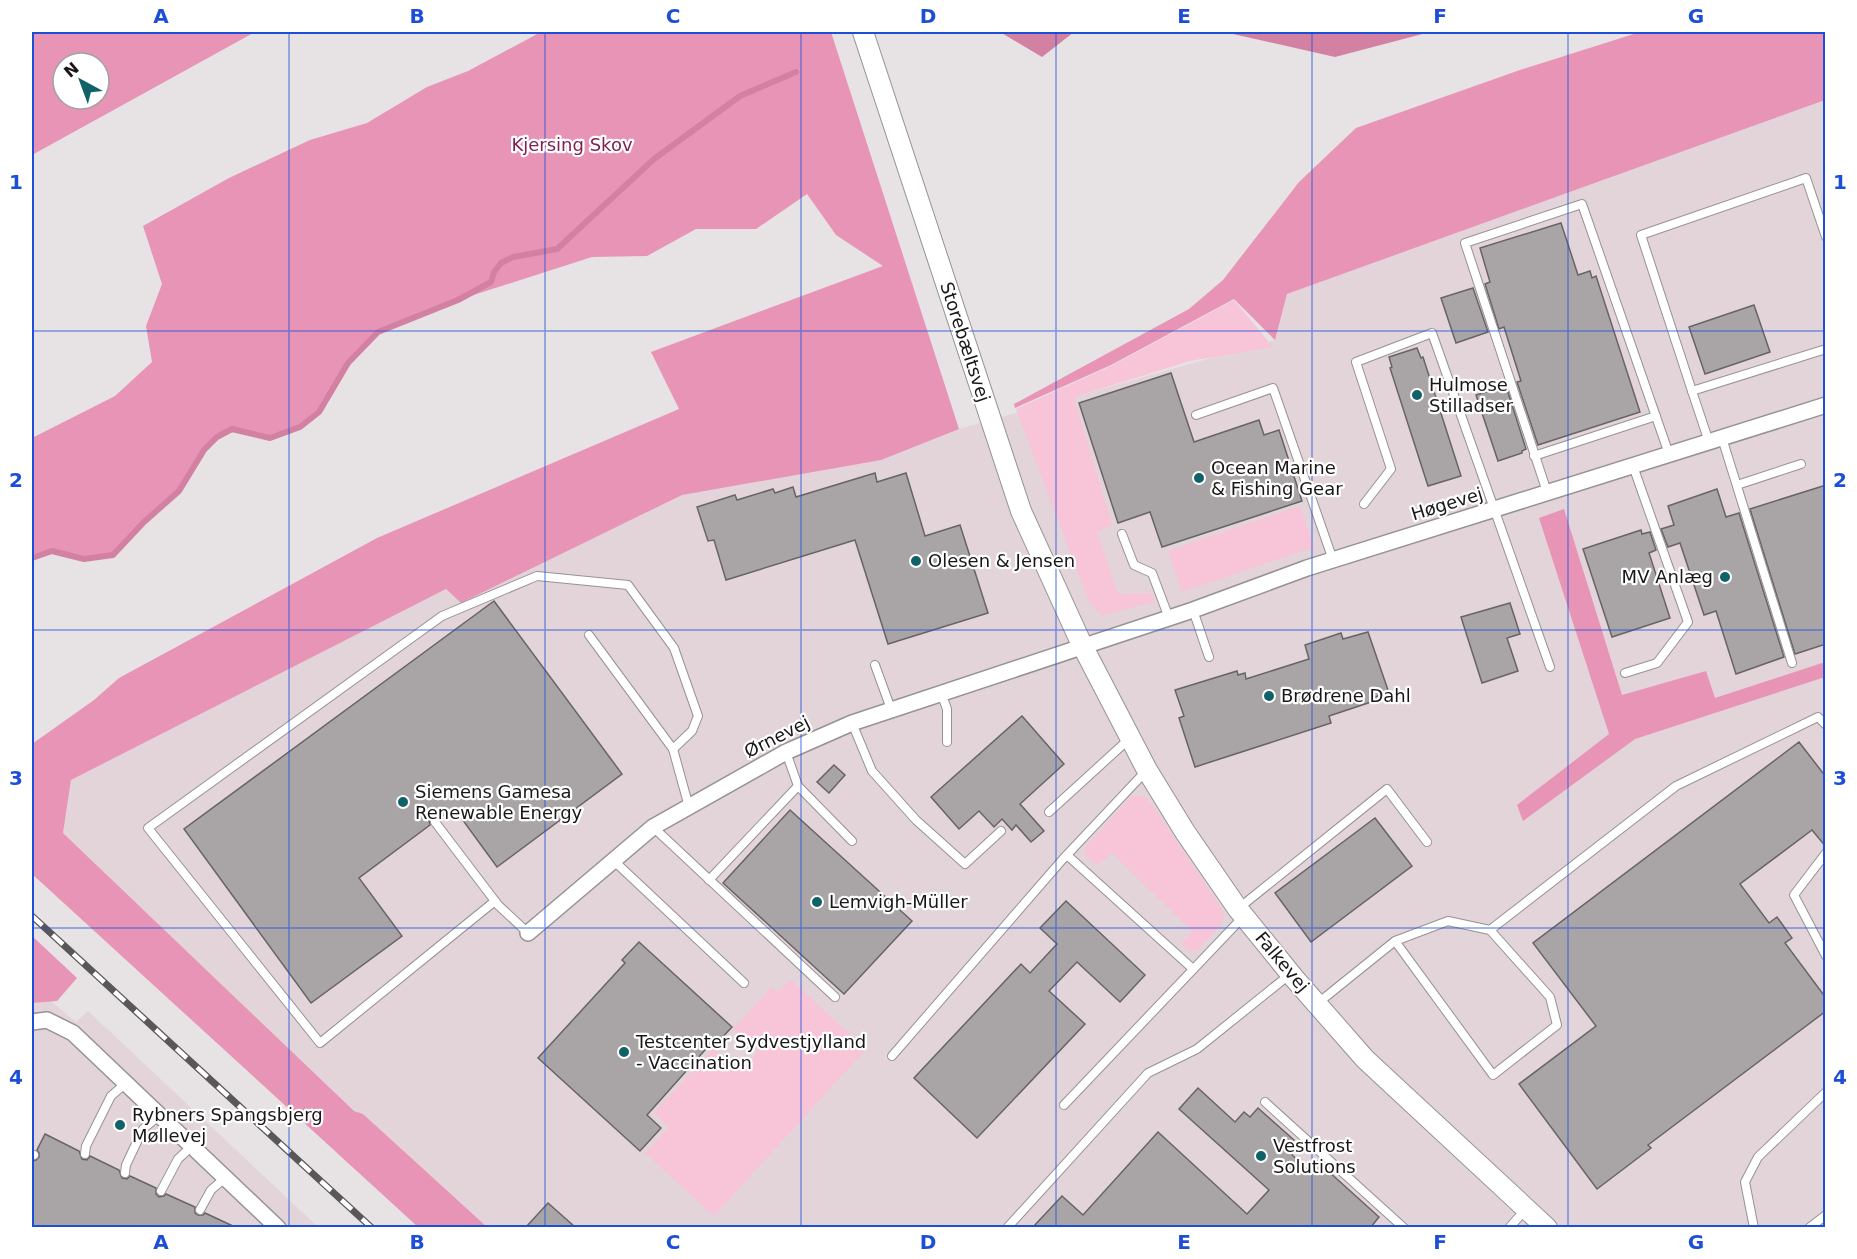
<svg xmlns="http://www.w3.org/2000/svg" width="1857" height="1259" viewBox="0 0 1857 1259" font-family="'DejaVu Sans',sans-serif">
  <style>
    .built { fill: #e2d4d9 }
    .green { fill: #f8c4d8 }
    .forest { fill: #e894b6; fill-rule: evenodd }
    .water { fill: #d381a3 }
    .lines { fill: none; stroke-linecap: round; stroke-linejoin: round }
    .stream { stroke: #d381a3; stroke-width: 6 }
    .building { fill: #a9a5a6; stroke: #686465; stroke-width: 1.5 }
    .service-casing { stroke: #969293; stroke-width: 10 }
    .minor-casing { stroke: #969293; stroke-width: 18 }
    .tertiary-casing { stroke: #969293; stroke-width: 22 }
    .service { stroke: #fff; stroke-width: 8 }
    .minor { stroke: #fff; stroke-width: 15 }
    .tertiary { stroke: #fff; stroke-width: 20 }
    .rail-casing { stroke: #5a5758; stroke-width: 7 }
    .rail { stroke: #fff; stroke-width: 4.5; stroke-dasharray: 14; stroke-linecap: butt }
    .grid { fill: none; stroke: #1d4ed8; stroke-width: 1.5; stroke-opacity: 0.55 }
    .poi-dot { fill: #116168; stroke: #fff; stroke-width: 2 }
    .labels { text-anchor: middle; stroke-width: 4.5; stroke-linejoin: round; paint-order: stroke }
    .park-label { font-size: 18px; fill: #822051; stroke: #fff }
    .street-label { font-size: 18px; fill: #181617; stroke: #fff }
    .poi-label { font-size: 18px; fill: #181617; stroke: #fff; text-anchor: start }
    .neatline { fill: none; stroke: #1d4ed8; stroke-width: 2 }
    .grid-label { font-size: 20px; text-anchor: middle; font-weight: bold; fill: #1d4ed8 }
  </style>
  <rect width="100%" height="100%" fill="#e7e2e3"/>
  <!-- built -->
  <g class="built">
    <polygon points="1825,100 1825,1227 487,1227 363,1114 354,1111 63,833 71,780 446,589 461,603 682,495 959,429 1275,340 1287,294"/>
    <polygon points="32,986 76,1022 88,1011 318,1227 32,1227"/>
  </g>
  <!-- green -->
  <g class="green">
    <polygon points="1234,300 1273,347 1190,361 1077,396 1075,402 1112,525 1097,532 1118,594 1152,593 1155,601 1102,616 1089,602 1016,409 1111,366"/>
    <polygon points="1300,506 1314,547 1182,592 1168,551"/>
    <polygon points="1132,796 1144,796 1151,803 1222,909 1224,916 1220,926 1198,950 1188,951 1182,943 1192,931 1112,853 1098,865 1085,856 1085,847"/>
    <polygon points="790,979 866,1049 714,1216 645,1153 669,1127 654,1113 713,1048 740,1072 758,1052 733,1029 772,987 778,992"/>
  </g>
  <!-- forest -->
  <g class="forest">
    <path d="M32,32L85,33L87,32H255L32,155ZM63,63H99V99H63Z"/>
    <polygon points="541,32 831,32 959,429 881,460 682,495 461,603 446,589 71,780 63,833 354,1111 363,1114 487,1227 418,1227 32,874 32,744 94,700 119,678 377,538 679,409 651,352 883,266 836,235 807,194 756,229 696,229 647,256 592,257 458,300 378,332 348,363 319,412 300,427 270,438 232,429 217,437 204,450 179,491 144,522 113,555 84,559 52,551 32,558 32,438 115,396 152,362 146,326 162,284 143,226 229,178 310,140 367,123 427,87 468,71"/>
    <polygon points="1640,32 1825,32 1825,100 1287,294 1275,340 1234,299 1111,365 1015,408 1014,404 1189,309 1223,280 1299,182 1356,128 1520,70"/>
    <polygon points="1564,509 1622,695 1706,671 1715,698 1825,662 1825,677 1635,739 1523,821 1517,805 1609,734 1539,518"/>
    <polygon points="32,936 77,978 57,1001 32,1003"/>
  </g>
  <!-- water -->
  <g class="water">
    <polygon points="1000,32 1074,32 1042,57"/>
    <polygon points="1224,32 1430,32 1335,57"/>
  </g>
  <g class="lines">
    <!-- stream -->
    <polyline class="stream" points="32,558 52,551 84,559 113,555 144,522 179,491 204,450 217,437 232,429 270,438 300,427 319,412 348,363 378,332 458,300 491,282 494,272 501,263 513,257 557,249 654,159 740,96 796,72"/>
  </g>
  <!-- building -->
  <g class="building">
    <polygon points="1561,223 1578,275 1590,271 1592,278 1596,276 1640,412 1538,445 1517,382 1521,381 1504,327 1499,329 1485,284 1490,282 1480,248"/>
    <polygon points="1473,288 1488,332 1456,343 1441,298"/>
    <polygon points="1754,305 1770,352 1705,374 1689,327"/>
    <polygon points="1417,348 1421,358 1423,357 1461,476 1428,486 1390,368 1392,367 1389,357"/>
    <polygon points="1171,373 1194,442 1259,420 1264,435 1279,430 1302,501 1162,547 1150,512 1118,523 1079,403"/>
    <polygon points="1506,386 1526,449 1522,451 1522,453 1498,461 1476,395"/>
    <polygon points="875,473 877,482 906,473 925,536 960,525 988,613 888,644 855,540 726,580 714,540 708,541 697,507 735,495 737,500 773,489 775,493 793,487 796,497"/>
    <polygon points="1826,485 1826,644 1795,654 1750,509"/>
    <polygon points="1717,489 1726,517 1739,513 1784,657 1736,674 1716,611 1704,615 1680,543 1668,547 1661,529 1674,525 1668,506"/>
    <polygon points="1641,530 1642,534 1650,532 1656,550 1649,553 1670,618 1612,637 1583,549"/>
    <polygon points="494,601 622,774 497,867 454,808 440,818 432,817 429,820 430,825 359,878 402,936 311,1003 184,829"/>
    <polygon points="1510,603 1520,634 1507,638 1518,671 1482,683 1461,617"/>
    <polygon points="1368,632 1389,693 1375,697 1377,700 1329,716 1331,723 1195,767 1179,718 1184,716 1175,690 1237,671 1238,675 1245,673 1246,679 1309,659 1305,645 1341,633 1343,639"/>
    <polygon points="1022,716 1064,764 1020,804 1044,831 1031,842 1016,825 1012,830 1002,819 994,827 979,811 959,829 931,797"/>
    <polygon points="1799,742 1826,777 1826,847 1812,830 1740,884 1769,923 1777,917 1792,938 1785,943 1826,998 1826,1011 1648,1145 1651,1148 1597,1189 1519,1084 1596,1026 1533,943"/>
    <polygon points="834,765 845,775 829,793 817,782"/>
    <polygon points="790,810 912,921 844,994 723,883"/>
    <polygon points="1375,818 1412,866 1311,942 1275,893"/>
    <polygon points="1066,901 1145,975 1120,1002 1077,962 1049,991 1085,1024 977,1138 914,1078 1021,964 1030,973 1057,944 1040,928"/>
    <polygon points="639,942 732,1027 716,1044 713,1041 647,1115 661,1128 640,1151 538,1058 625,963 622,960"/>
    <polygon points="1198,1088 1235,1122 1244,1112 1250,1117 1258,1108 1294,1140 1286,1149 1308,1170 1317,1161 1379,1217 1371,1227 1033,1227 1062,1196 1083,1215 1158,1132 1247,1214 1269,1190 1179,1109"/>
    <polygon points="45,1134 79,1151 82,1159 87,1160 90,1156 119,1170 122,1178 127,1179 130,1176 156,1188 156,1194 159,1197 164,1196 166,1194 195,1207 195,1213 198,1215 203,1215 205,1213 235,1227 32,1227 32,1161 36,1160 39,1157 39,1153 37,1150"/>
    <polygon points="548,1203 575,1227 526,1227"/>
  </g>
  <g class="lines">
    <!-- service casing -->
    <g class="service-casing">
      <g id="service">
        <polyline points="1692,391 1641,235 1806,178 1826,237"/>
        <polyline points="1196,415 1273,388 1333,560"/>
        <polyline points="1722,438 1792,663"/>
        <polyline points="1709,442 1692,391 1826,349"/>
        <polyline points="1534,456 1656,416"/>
        <polyline points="1737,485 1801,464"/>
        <polyline points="1547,492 1465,243 1582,204 1669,454"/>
        <polyline points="1364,504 1391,469 1356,362 1432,333 1550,667"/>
        <polyline points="1122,534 1134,565 1152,573 1169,618"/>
        <polyline points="1193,610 1209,657"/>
        <polyline points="589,635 673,749 689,807"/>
        <polyline points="875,665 891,709"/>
        <polyline points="1625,673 1657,663 1688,622 1633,466"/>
        <polyline points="941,693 947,709 947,742"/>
        <polyline points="852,723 872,771 916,820 965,864 1001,831"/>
        <polyline points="786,752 798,786 852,841"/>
        <polyline points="1049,812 1129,739"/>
        <polyline points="435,822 498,905 528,933"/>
        <polyline points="653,827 835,997"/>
        <polyline points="1826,853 1794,895 1826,956"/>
        <polyline points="1067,855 1193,969"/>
        <polyline points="613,860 744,983"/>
        <polyline points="709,880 798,786"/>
        <polyline points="495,901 320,1043 148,828 442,616 537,576 628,585 674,648 698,716 692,731 673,749"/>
        <polyline points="1239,908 1387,789 1427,842"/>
        <polyline points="1490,930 1676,786 1818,717 1826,725"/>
        <polyline points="1318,1003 1395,941 1448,921 1490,930 1550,997 1557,1025 1493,1075 1395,941"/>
        <polyline points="892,1056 1063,859 1146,771"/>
        <polyline points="1265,1102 1404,1228"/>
        <polyline points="1064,1105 1243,917"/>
        <polyline points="85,1154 86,1146 111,1096 126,1083"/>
        <polyline points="32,1155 34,1155"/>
        <polyline points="125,1173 126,1165 143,1129 160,1115"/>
        <polyline points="161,1191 178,1159 192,1146"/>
        <polyline points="200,1210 211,1190 225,1178"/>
        <polyline points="1007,1228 1148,1073 1197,1049 1289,975"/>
        <polyline points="1509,1228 1525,1210"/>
        <polyline points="1754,1228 1745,1182 1758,1157 1826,1092"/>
        <polyline points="1809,1228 1826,1215"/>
      </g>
    </g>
    <!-- minor casing -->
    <g class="minor-casing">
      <g id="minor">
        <polyline points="528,933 653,827 786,752 852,723 1193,610 1307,568 1826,405"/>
        <polyline points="32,1022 47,1020 73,1033 278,1228"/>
      </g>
    </g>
    <!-- tertiary casing -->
    <g class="tertiary-casing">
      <polyline id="tertiary" points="863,32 1021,511 1082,645 1147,770 1185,832 1238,909 1294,978 1365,1059 1547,1228"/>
    </g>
    <!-- service -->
    <use href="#service" class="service"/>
    <!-- minor -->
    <use href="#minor" class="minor"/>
    <!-- tertiary -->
    <use href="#tertiary" class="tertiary"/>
    <!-- rail casing -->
    <g class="rail-casing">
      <polyline id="rail" points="32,916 372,1228"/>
    </g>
    <!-- rail -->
    <use href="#rail" class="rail"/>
  </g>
  <!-- grid -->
  <path class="grid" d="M289,32V1228M545,32V1228M801,32V1228M1056,32V1228M1312,32V1228M1568,32V1228M32,331H1826M32,630H1826M32,928H1826"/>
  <!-- markers -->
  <g class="poi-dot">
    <circle cx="1417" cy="395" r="6"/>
    <circle cx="1199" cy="478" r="6"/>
    <circle cx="916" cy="561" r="6"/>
    <circle cx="1725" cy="577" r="6"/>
    <circle cx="1269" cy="696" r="6"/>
    <circle cx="403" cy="802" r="6"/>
    <circle cx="817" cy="902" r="6"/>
    <circle cx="624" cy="1052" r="6"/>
    <circle cx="120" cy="1125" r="6"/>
    <circle cx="1261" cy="1156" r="6"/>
  </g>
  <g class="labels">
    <!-- park labels -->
    <g class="park-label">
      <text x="572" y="151">Kjersing Skov</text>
    </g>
    <!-- street labels -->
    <g class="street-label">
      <text transform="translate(965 342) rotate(72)" y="6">Storebæltsvej</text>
      <text transform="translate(1447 504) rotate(-17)" y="6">Høgevej</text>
      <text transform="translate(777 737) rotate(-27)" y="6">Ørnevej</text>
      <text transform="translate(1282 962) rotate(50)" y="6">Falkevej</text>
    </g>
    <!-- poi labels -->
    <g class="poi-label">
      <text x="1429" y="391">Hulmose<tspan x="1429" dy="21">Stilladser</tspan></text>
      <text x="1211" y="474">Ocean Marine<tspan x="1211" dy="21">&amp; Fishing Gear</tspan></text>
      <text x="928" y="567">Olesen &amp; Jensen</text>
      <text x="1713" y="583" text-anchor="end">MV Anlæg</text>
      <text x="1281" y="702">Brødrene Dahl</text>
      <text x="415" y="798">Siemens Gamesa<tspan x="415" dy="21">Renewable Energy</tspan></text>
      <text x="829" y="908">Lemvigh-Müller</text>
      <text x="636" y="1048">Testcenter Sydvestjylland<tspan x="636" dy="21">- Vaccination</tspan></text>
      <text x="132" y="1121">Rybners Spangsbjerg<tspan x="132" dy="21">Møllevej</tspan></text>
      <text x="1273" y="1152">Vestfrost<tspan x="1273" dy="21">Solutions</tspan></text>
    </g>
  </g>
  <!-- border -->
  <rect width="1857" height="1259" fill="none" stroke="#ffffff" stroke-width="66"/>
  <!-- north arrow -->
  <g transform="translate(81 81) rotate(319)"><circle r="28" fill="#ffffff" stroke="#a3a2a2" stroke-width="1.5"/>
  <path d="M0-4.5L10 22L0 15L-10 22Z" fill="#116168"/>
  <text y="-9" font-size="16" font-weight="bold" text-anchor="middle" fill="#181617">N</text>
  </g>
  <rect x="33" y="33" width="1791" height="1193" class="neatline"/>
  <g class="grid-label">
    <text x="161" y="23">A</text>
    <text x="417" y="23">B</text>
    <text x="673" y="23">C</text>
    <text x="928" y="23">D</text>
    <text x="1184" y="23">E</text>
    <text x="1440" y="23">F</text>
    <text x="1696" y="23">G</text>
    <text x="16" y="189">1</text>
    <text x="1840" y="189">1</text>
    <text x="16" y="487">2</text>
    <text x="1840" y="487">2</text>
    <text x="16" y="785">3</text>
    <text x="1840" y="785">3</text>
    <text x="16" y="1084">4</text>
    <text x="1840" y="1084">4</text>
    <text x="161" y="1249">A</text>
    <text x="417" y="1249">B</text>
    <text x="673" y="1249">C</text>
    <text x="928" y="1249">D</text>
    <text x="1184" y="1249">E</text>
    <text x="1440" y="1249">F</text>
    <text x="1696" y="1249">G</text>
  </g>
</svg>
